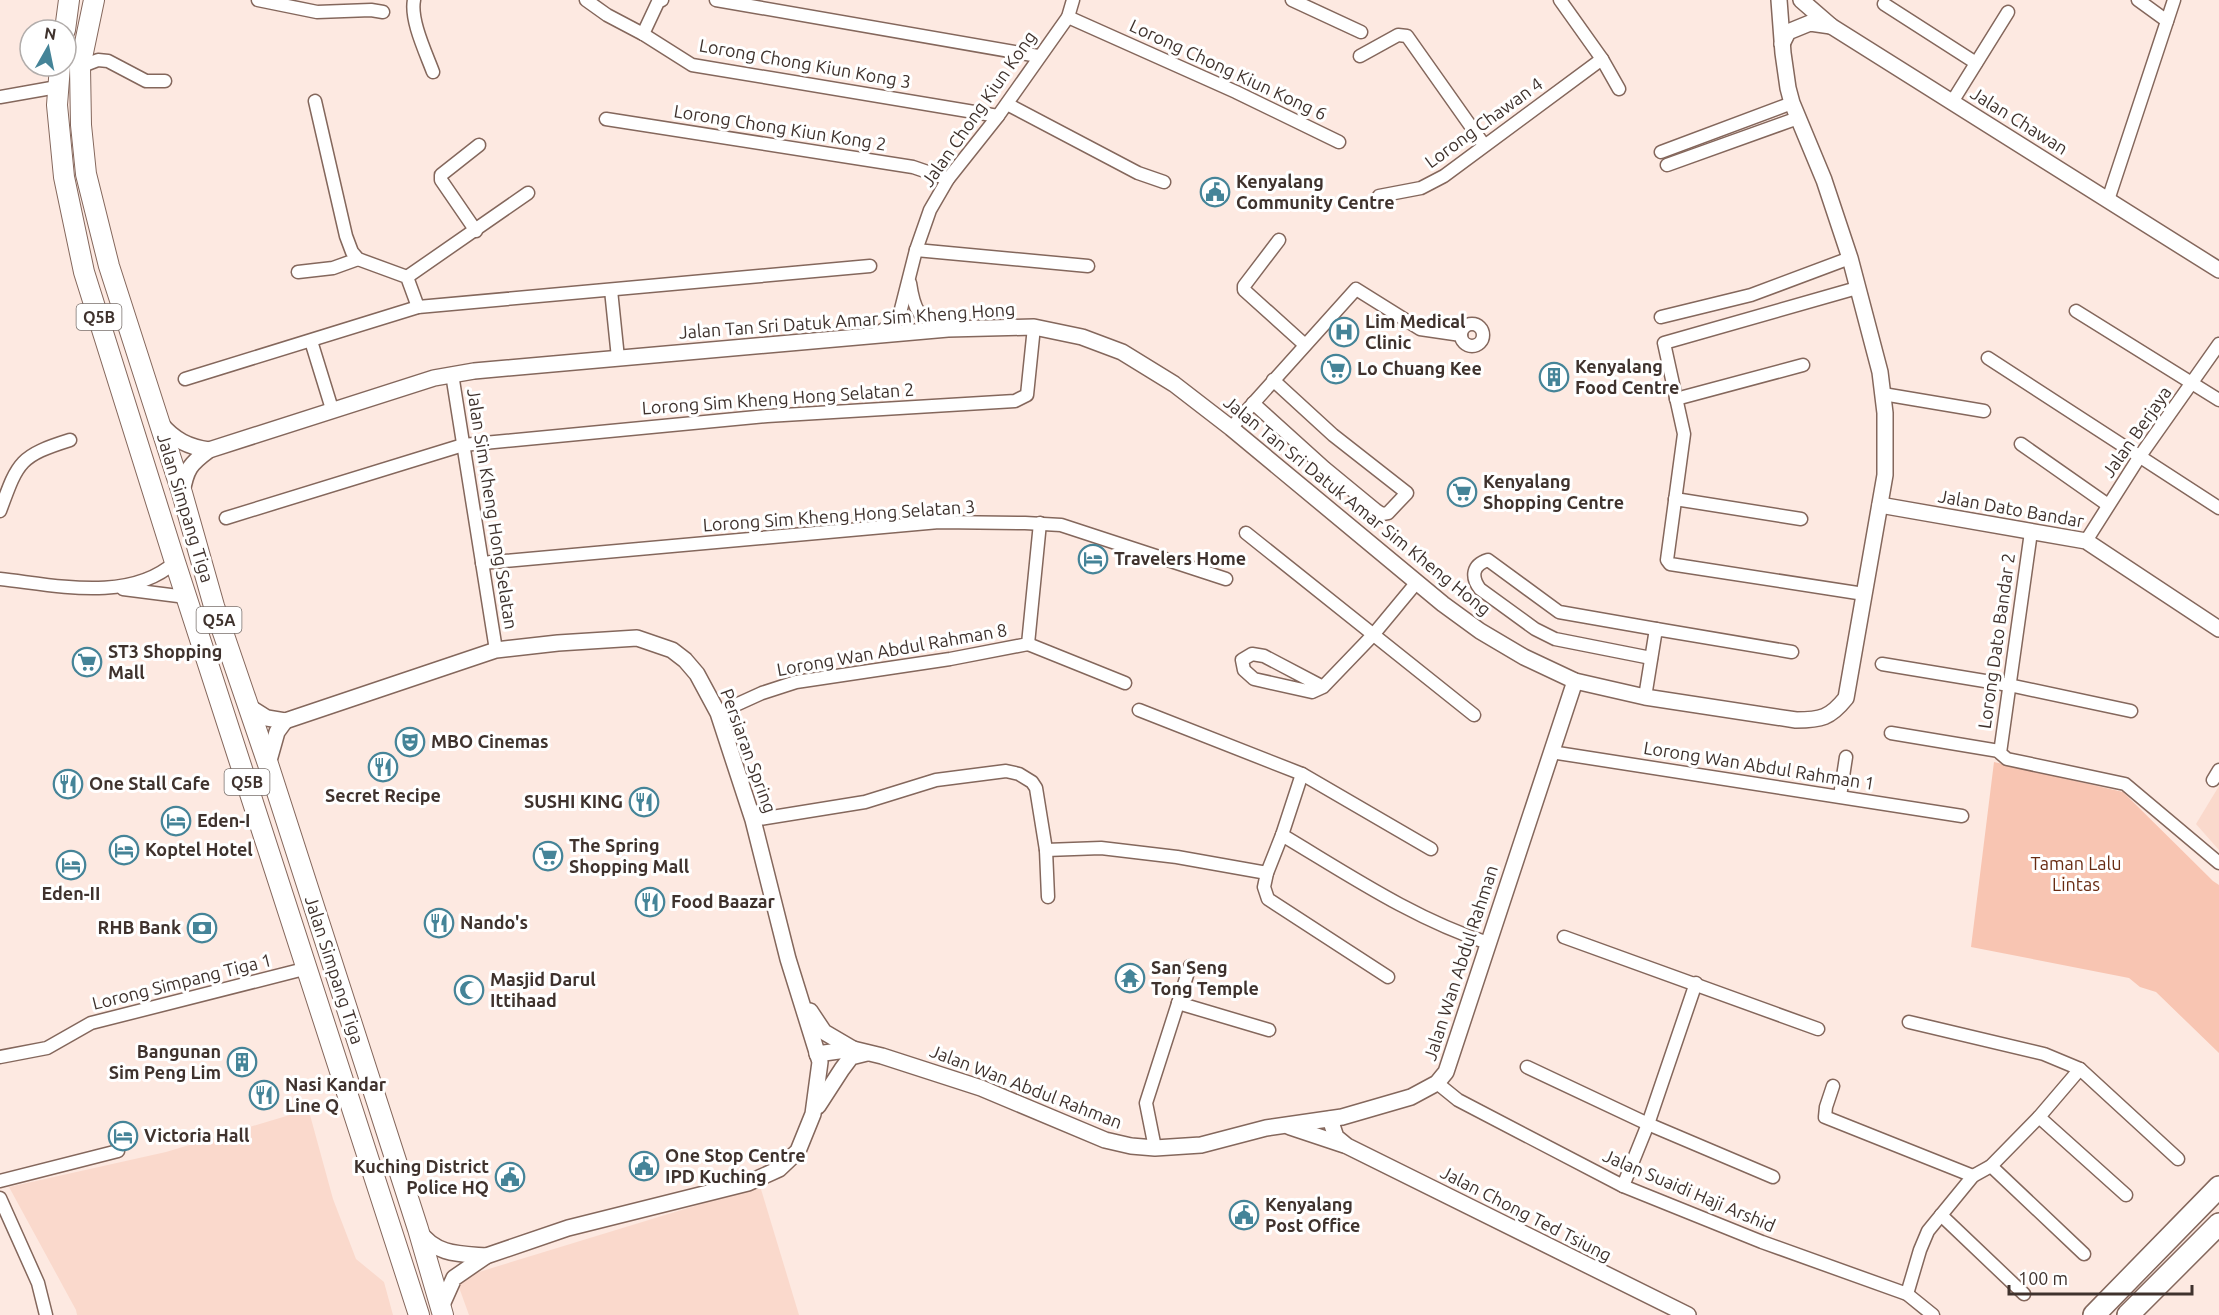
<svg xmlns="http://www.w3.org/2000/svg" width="2219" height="1315" viewBox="0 0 2219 1315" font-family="Ubuntu,sans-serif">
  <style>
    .built { fill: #fad9cc }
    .green { fill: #f8c5b2 }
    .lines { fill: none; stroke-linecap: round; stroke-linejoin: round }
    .minor-casing { stroke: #84675c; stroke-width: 15 }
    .tertiary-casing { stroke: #84675c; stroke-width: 18 }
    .primary-casing { stroke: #84675c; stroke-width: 22 }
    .trunk-casing { stroke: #84675c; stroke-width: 24 }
    .minor { stroke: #fff; stroke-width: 12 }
    .tertiary { stroke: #fff; stroke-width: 15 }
    .primary { stroke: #fff; stroke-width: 20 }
    .trunk { stroke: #fff; stroke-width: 21 }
    .labels { text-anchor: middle; stroke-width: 6; stroke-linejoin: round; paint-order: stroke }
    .shield { fill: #fff; stroke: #79706c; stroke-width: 1.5 }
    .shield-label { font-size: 16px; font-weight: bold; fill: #3f322d }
    .street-label { font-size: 18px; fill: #3f322d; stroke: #fff }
    .poi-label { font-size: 18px; font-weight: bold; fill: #3f322d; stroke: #fff; text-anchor: start }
    .park-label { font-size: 18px; fill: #682c13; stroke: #fff }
  </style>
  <rect width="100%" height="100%" fill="#fde9e1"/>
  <!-- built -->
  <g class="built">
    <polygon points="2219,786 2219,850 2196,824"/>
    <polygon points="303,1111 310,1115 333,1199 356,1259 384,1282 393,1315 77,1315 76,1310 9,1187 166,1152"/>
    <polygon points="760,1186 799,1315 469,1315 456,1279"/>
  </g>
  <!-- green -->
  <polygon class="green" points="1994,762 2123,792 2213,881 2219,885 2219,1053 2156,992 2140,987 2129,978 1971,947"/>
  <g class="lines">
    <!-- minor casing -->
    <g class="minor-casing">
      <g id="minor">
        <polyline points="258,0 317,12 371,10 383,12"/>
        <path d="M414,0C410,20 426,53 433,72"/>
        <polyline points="586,0 607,15 643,34 692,65 998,116"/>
        <polyline points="716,0 1038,56"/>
        <polyline points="1292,0 1361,32"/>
        <polyline points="1560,0 1602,59 1619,89"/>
        <polyline points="2138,0 2167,21"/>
        <polyline points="1884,4 1976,63"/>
        <polyline points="1068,17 1236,92 1339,142"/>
        <polyline points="643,34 658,2 662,0"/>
        <polyline points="1360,56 1398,35 1407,36 1484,145"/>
        <polyline points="80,67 98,60 108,61 146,81 165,81"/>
        <polyline points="0,97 57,87"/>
        <polyline points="315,101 346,236 352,252 358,259 407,277 418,307"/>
        <polyline points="1952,102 2008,12"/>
        <polyline points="1007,104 1138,173 1164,182"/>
        <polyline points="606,119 913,167 948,179"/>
        <polyline points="1661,152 1792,103"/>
        <polyline points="1667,165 1798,118"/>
        <polyline points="1379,196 1421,188 1444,176 1602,59"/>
        <polyline points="2108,200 2174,0"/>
        <polyline points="476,231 441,180 441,175 479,145"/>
        <polyline points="1279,240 1244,286 1244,290 1305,345"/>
        <polyline points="916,250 1088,266"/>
        <polyline points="298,272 333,268 358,259"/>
        <polyline points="407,277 528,193"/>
        <path d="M910,283C914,310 918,319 945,328"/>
        <polyline points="1857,288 1664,343 1684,434 1667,560 1670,564 1864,594"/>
        <polyline points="611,290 618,358"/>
        <polyline points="2076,311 2219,400"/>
        <polyline points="1661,317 1751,295 1850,258"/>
        <circle cx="1472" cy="335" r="11"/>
        <polyline points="876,334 891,325 900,313 916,250 930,210 948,179 998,116 1068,17 1073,0"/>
        <polyline points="311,341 332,409"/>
        <polyline points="1988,358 2219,508"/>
        <polyline points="452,374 496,650"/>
        <polyline points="185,379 418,307 870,266"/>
        <polyline points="1883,394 1984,411"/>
        <polyline points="1676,399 1803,365"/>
        <polyline points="1253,403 1325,468 1376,510 1382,514 1388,513 1407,493 1333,435 1273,380"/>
        <polyline points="1231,428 1356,289 1420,329 1461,335"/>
        <polyline points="2021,444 2108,505"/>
        <polyline points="1675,499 1801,519"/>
        <path d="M0,511C18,462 19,456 70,440"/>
        <polyline points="226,518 463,445 767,416 1015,401 1027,395 1034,327"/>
        <polyline points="2031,532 2000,753 2007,759 2125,784 2219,863"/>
        <polyline points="1246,533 1474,715"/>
        <polyline points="2086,541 2140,456 2219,344"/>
        <polyline points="482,563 939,522 1025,523 1061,525 1226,579"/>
        <path d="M0,579C55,585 130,603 175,562"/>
        <polyline points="123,589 186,597"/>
        <polyline points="1028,644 1125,683"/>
        <path d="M1651,658L1555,639L1535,629L1480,589C1471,577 1472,565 1488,560L1559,612L1656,629"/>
        <polyline points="1882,664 2009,685 2131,711"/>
        <polyline points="1323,687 1264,656 1252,654 1242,660 1244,670 1254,679 1312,692 1323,687 1373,635 1417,582"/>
        <polyline points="1645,697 1656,629 1792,652"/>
        <polyline points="1139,710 1302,774 1431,849"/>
        <polyline points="718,713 762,693 796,682 950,659 1028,644 1040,523"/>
        <polyline points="1891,733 1999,751"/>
        <polyline points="1551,752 1962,816"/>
        <polyline points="1302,774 1282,835 1267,873 1264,887 1268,899 1388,977"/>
        <polyline points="2213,780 2219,770"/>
        <polyline points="1840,796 1846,757"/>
        <polyline points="753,820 865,802 936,780 1006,771 1019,774 1032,782 1036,788 1046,850 1048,897"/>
        <path d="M1282,835C1349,875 1414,919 1488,943"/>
        <polyline points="1046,850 1101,848 1177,857 1267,873"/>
        <polyline points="1564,937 1818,1029"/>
        <polyline points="1178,1003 1269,1030"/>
        <polyline points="1909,1022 2044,1054 2080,1069 2178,1159"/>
        <polyline points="0,1057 47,1048 91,1023 308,968"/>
        <polyline points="1527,1067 1648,1124 1773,1177"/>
        <polyline points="1437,1083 1458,1100 1623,1186 1762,1242 1907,1294 1933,1315"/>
        <polyline points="1833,1086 1826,1107 1825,1117 1973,1176"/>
        <polyline points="2039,1117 2126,1195"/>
        <polyline points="1155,1148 1146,1103 1190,966"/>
        <polyline points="1991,1166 2084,1254"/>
        <polyline points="0,1181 118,1151"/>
        <polyline points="1623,1186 1648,1124 1696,983"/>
        <polyline points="0,1198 38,1283 46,1315"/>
        <polyline points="1941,1215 2024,1294"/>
        <polyline points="1907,1294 1920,1250 1928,1231 1973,1176 1991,1166 2039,1117 2080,1069"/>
      </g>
    </g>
    <!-- tertiary casing -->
    <g class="tertiary-casing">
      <g id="tertiary">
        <polyline points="1801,0 1831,26 2219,270"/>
        <polyline points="1782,44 1788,32 1810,23 1831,26"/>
        <path d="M161,424C174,440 189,447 209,450"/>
        <path d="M182,493C186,469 190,464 209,450L434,378L474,371L948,329L1034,327L1082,337L1122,352L1174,384L1231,428L1443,604L1480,631L1524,657L1575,681L1645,697L1796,720C1821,720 1830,718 1846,698L1885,475V413L1880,372L1850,258L1824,180L1792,103L1788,88L1783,53L1779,0"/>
        <polyline points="1880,505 2086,541 2219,629"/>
        <polyline points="248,706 267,718 285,721 496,650 558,643 637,638 672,650 685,660 697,674 718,713 753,820 788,959 820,1062 813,1114 798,1151 779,1169 748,1183 568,1228 486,1256 454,1278 441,1307"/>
        <polyline points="268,764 277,732 285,721"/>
        <polyline points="810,1011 824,1032 853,1049"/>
        <polyline points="817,1054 853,1049 882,1056 981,1088 1105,1140 1131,1146 1155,1148 1201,1145 1266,1128 1342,1117 1411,1097 1437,1083 1446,1072 1575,681"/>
        <polyline points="818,1106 842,1069 851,1057 867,1053"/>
        <polyline points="1330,1119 1336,1137 1347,1146 1688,1315"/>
        <polyline points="1290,1127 1344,1145"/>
        <path d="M419,1231C435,1255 460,1254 486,1256"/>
      </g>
    </g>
    <!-- primary casing -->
    <g class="primary-casing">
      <g id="primary">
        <polyline points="94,0 80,67 81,125 86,174 109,266 182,493 214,606 268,764 418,1229 443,1315"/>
        <polyline points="65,30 69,0"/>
        <polyline points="60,66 57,105 64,177 84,272 175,562 419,1315"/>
      </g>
    </g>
    <!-- trunk casing -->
    <g class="trunk-casing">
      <g id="trunk">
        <polyline points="2094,1315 2219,1187"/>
        <polyline points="2128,1315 2219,1224"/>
      </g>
    </g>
    <!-- minor -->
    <use href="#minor" class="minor"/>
    <!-- tertiary -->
    <use href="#tertiary" class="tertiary"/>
    <!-- primary -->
    <use href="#primary" class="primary"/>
    <!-- trunk -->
    <use href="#trunk" class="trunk"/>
  </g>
  <!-- icons -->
  <defs>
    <g id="civic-ring" transform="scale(1.5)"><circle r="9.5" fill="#fff" stroke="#458498" stroke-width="1.5"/><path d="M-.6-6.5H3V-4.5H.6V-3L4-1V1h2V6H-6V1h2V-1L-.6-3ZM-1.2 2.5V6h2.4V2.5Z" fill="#458498"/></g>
    <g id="hospital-ring" transform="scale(1.5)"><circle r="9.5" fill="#fff" stroke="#458498" stroke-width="1.5"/><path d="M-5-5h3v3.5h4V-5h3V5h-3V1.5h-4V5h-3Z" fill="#458498"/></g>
    <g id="supermarket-ring" transform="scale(1.5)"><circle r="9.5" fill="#fff" stroke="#458498" stroke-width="1.5"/><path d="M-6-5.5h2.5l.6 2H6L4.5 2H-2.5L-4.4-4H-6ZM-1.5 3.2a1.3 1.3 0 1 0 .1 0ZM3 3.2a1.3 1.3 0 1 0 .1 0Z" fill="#458498"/></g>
    <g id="building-ring" transform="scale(1.5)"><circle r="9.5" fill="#fff" stroke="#458498" stroke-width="1.5"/><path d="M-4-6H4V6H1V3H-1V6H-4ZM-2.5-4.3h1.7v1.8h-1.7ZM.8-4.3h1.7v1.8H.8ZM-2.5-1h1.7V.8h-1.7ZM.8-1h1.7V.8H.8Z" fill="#458498"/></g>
    <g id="hotel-ring" transform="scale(1.5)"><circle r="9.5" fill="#fff" stroke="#458498" stroke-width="1.5"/><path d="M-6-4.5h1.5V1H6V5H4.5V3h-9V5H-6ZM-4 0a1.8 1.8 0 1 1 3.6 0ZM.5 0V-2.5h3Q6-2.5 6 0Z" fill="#458498"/></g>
    <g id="theatre-ring" transform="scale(1.5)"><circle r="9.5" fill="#fff" stroke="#458498" stroke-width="1.5"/><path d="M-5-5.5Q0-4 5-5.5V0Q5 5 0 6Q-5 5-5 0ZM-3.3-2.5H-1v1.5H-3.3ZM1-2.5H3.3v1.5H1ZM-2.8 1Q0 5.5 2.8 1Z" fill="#458498"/></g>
    <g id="restaurant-ring" transform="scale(1.5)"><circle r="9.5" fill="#fff" stroke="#458498" stroke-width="1.5"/><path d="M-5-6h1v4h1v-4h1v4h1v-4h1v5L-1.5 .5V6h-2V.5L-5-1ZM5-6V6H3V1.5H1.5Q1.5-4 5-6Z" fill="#458498"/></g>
    <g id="bank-ring" transform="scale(1.5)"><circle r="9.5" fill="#fff" stroke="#458498" stroke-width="1.5"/><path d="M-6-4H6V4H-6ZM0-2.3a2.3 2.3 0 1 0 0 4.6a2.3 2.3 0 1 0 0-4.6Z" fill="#458498"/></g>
    <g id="temple-ring" transform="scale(1.5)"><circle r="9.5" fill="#fff" stroke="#458498" stroke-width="1.5"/><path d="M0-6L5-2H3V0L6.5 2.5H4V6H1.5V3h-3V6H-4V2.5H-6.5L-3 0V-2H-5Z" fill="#458498"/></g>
    <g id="mosque-ring" transform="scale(1.5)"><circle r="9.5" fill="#fff" stroke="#458498" stroke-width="1.5"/><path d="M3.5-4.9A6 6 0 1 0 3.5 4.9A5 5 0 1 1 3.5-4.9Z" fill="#458498"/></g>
  </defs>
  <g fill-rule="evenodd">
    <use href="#civic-ring" x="1215" y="192"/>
    <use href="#hospital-ring" x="1344" y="332"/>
    <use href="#supermarket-ring" x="1336" y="369"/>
    <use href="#building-ring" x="1554" y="377"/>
    <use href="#supermarket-ring" x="1462" y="492"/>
    <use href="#hotel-ring" x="1093" y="559"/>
    <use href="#supermarket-ring" x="87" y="662"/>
    <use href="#theatre-ring" x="410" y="742"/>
    <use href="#restaurant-ring" x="383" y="767"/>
    <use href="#restaurant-ring" x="68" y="784"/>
    <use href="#restaurant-ring" x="644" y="802"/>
    <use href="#hotel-ring" x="176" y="821"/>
    <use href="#hotel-ring" x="124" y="850"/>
    <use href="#supermarket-ring" x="548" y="856"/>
    <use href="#hotel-ring" x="71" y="865"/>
    <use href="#restaurant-ring" x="650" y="902"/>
    <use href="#restaurant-ring" x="439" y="923"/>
    <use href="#bank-ring" x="202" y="928"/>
    <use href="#temple-ring" x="1130" y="978"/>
    <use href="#mosque-ring" x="469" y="990"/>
    <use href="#building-ring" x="242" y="1062"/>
    <use href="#restaurant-ring" x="264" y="1095"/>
    <use href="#hotel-ring" x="123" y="1136"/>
    <use href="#civic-ring" x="644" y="1166"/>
    <use href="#civic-ring" x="510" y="1177"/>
    <use href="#civic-ring" x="1244" y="1215"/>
  </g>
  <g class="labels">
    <!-- shield labels -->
    <g class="shield">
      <rect x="76.5" y="304" width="45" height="26" rx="4.5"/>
      <rect x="196.5" y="607" width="45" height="26" rx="4.5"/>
      <rect x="224.5" y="769" width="45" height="26" rx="4.5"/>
    </g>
    <g class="shield-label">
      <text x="99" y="323">Q5B</text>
      <text x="219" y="626">Q5A</text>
      <text x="247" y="788">Q5B</text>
    </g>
    <!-- street labels -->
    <g class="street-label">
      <text transform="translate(805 64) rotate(10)" y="6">Lorong Chong Kiun Kong 3</text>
      <text transform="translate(1228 70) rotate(25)" y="6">Lorong Chong Kiun Kong 6</text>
      <text transform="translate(979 109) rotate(-55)" y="6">Jalan Chong Kiun Kong</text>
      <text transform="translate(2019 121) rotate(32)" y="6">Jalan Chawan</text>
      <text transform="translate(1484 123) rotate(-36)" y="6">Lorong Chawan 4</text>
      <text transform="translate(780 128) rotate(9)" y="6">Lorong Chong Kiun Kong 2</text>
      <text transform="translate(847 321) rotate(-4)" y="6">Jalan Tan Sri Datuk Amar Sim Kheng Hong</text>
      <text transform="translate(778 399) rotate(-4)" y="6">Lorong Sim Kheng Hong Selatan 2</text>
      <text transform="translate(2137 432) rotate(-55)" y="6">Jalan Berjaya</text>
      <text transform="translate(1357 506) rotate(39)" y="6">Jalan Tan Sri Datuk Amar Sim Kheng Hong</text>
      <text transform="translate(185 508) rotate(73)" y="6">Jalan Simpang Tiga</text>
      <text transform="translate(492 509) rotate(81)" y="6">Jalan Sim Kheng Hong Selatan</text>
      <text transform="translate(2011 509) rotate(10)" y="6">Jalan Dato Bandar</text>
      <text transform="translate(839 516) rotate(-4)" y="6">Lorong Sim Kheng Hong Selatan 3</text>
      <text transform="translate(1997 641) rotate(-82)" y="6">Lorong Dato Bandar 2</text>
      <text transform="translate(892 650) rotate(-10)" y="6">Lorong Wan Abdul Rahman 8</text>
      <text transform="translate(748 751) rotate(70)" y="6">Persiaran Spring</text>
      <text transform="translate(1759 766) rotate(9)" y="6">Lorong Wan Abdul Rahman 1</text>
      <text transform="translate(1461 963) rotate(-72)" y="6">Jalan Wan Abdul Rahman</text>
      <text transform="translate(334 970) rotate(72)" y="6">Jalan Simpang Tiga</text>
      <text transform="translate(182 982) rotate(-14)" y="6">Lorong Simpang Tiga 1</text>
      <text transform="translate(1026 1087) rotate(21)" y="6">Jalan Wan Abdul Rahman</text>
      <text transform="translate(1689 1191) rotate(23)" y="6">Jalan Suaidi Haji Arshid</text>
      <text transform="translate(1526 1214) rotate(27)" y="6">Jalan Chong Ted Tsiung</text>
    </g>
    <!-- poi labels -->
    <g class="poi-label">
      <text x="1236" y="188">Kenyalang<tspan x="1236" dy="21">Community Centre</tspan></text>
      <text x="1365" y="328">Lim Medical<tspan x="1365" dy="21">Clinic</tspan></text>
      <text x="1575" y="373">Kenyalang<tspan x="1575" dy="21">Food Centre</tspan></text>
      <text x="1357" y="375">Lo Chuang Kee</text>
      <text x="1483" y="488">Kenyalang<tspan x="1483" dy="21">Shopping Centre</tspan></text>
      <text x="1114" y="565">Travelers Home</text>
      <text x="108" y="658">ST3 Shopping<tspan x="108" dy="21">Mall</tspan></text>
      <text x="431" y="748">MBO Cinemas</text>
      <text x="89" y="790">One Stall Cafe</text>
      <text x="383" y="802" text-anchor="middle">Secret Recipe</text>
      <text x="623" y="808" text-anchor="end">SUSHI KING</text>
      <text x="197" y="827">Eden-I</text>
      <text x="569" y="852">The Spring<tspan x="569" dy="21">Shopping Mall</tspan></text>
      <text x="145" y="856">Koptel Hotel</text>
      <text x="71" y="900" text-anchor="middle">Eden-II</text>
      <text x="671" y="908">Food Baazar</text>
      <text x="460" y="929">Nando's</text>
      <text x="181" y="934" text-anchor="end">RHB Bank</text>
      <text x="1151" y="974">San Seng<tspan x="1151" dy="21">Tong Temple</tspan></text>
      <text x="490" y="986">Masjid Darul<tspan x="490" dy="21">Ittihaad</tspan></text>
      <text x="221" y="1058" text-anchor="end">Bangunan<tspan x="221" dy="21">Sim Peng Lim</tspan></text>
      <text x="285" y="1091">Nasi Kandar<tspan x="285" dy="21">Line Q</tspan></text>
      <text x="144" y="1142">Victoria Hall</text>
      <text x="665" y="1162">One Stop Centre<tspan x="665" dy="21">IPD Kuching</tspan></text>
      <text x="489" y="1173" text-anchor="end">Kuching District<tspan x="489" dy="21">Police HQ</tspan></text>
      <text x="1265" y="1211">Kenyalang<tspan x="1265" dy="21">Post Office</tspan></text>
    </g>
    <!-- park labels -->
    <g class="park-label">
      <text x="2076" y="870">Taman Lalu<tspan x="2076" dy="21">Lintas</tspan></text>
    </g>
  </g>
  <!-- north arrow -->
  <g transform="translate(48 48) rotate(9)"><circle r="28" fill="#ffffff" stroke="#b2adab" stroke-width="1.5"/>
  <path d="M0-4.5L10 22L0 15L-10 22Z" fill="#458498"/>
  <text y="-9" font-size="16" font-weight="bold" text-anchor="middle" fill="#3f322d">N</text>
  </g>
  <!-- scale -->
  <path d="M2009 1285v9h183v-9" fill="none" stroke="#3f322d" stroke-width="3"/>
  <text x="2018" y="1285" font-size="18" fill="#3f322d" stroke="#ffffff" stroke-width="4.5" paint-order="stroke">100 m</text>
</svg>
